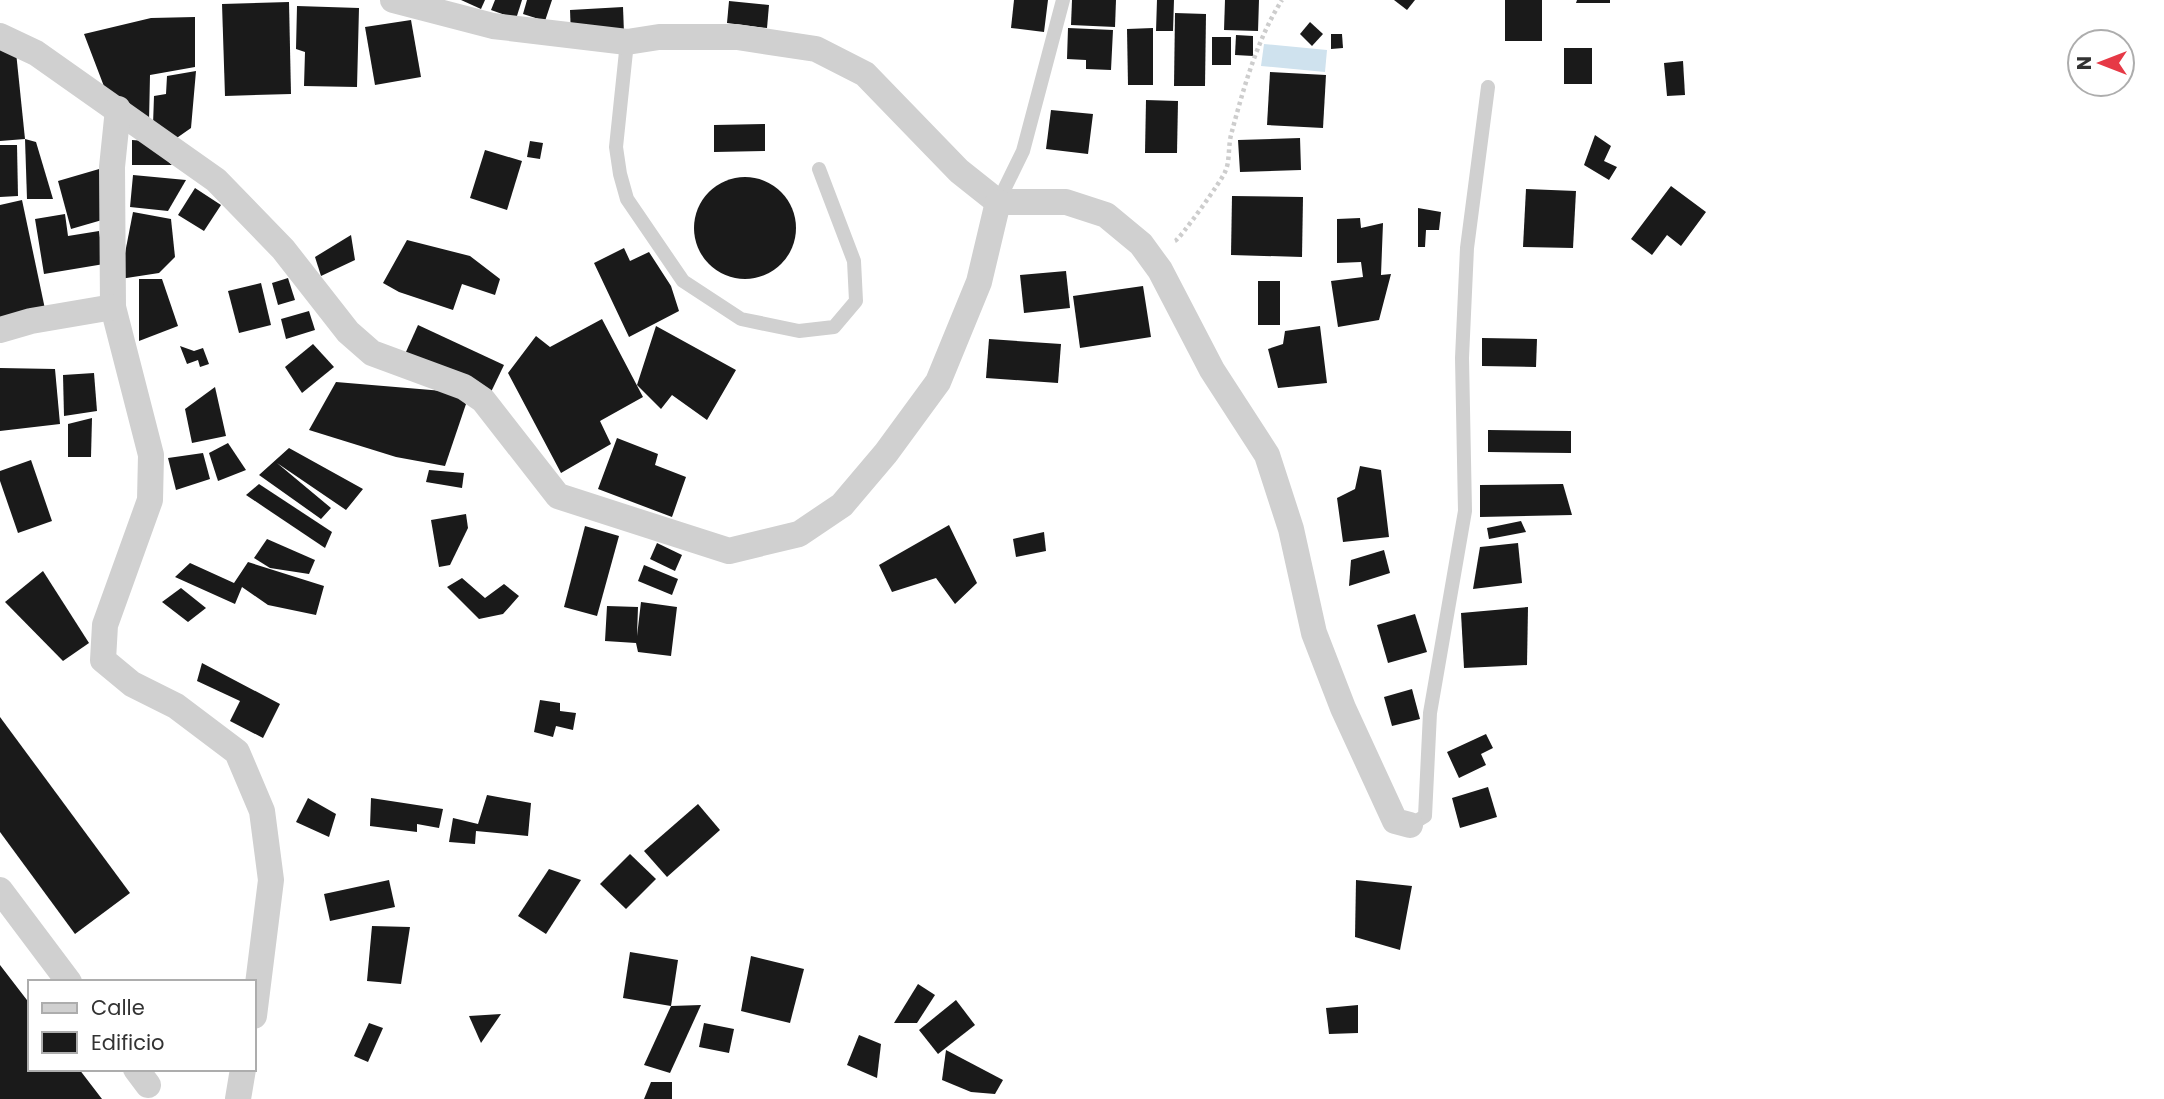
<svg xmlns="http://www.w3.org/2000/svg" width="2164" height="1099" viewBox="0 0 2164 1099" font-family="Poppins,sans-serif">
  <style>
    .water { fill: #cfe2ee }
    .building { fill: #1a1a1a }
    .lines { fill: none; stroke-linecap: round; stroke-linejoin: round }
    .path { stroke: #cdcdcd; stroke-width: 4.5; stroke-dasharray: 3.5 3.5; stroke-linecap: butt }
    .service { stroke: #d0d0d0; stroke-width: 14 }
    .minor { stroke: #d0d0d0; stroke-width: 26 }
  </style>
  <rect width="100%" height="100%" fill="#fff"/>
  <!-- water -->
  <polygon class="water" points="1264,44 1327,50 1325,72 1261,66"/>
  <!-- building -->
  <g class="building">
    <polygon points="461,0 485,0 481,9"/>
    <polygon points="495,0 522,0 516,19 491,10"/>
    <polygon points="527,0 552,0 545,21 523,14"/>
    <polygon points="1014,0 1048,0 1044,32 1011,28"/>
    <polygon points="1072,0 1116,0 1115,27 1071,25"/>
    <polygon points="1157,0 1174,0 1173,31 1156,31"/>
    <polygon points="1225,0 1259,0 1258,31 1224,30"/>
    <polygon points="1394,0 1415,0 1407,10"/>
    <rect x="1505" y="0" width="37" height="41"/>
    <polygon points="1577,0 1610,0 1610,3 1576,3"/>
    <polygon points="729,1 769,5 767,28 727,23"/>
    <polygon points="289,2 291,94 225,96 222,4"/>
    <polygon points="297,6 359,8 357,87 304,86 305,52 296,49"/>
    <polygon points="623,7 624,33 571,35 570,10"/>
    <polygon points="1175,13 1206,14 1205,86 1174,86"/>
    <polygon points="195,17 195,67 150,75 149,122 105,89 84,34 151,18"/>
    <polygon points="411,20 421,77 375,85 365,27"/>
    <polygon points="1310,22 1323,34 1312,46 1300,34"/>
    <polygon points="1068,28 1113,30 1111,70 1086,69 1086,60 1067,59"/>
    <polygon points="1153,28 1153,85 1128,85 1127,29"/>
    <polygon points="1331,34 1342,34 1343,48 1331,49"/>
    <polygon points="1236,35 1253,36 1253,56 1235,55"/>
    <rect x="1212" y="37" width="19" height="28"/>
    <polygon points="0,47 16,52 25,139 0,141"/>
    <rect x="1564" y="48" width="28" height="36"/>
    <polygon points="1683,61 1685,95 1667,96 1664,63"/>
    <polygon points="196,71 191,128 171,142 153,125 154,96 166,94 167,76"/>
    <polygon points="1270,72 1326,75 1323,128 1267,125"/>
    <polygon points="1146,100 1178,101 1177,153 1145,153"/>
    <polygon points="1051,110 1093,114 1088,154 1046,149"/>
    <polygon points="765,124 765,151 714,152 714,125"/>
    <polygon points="1595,135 1611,146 1604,161 1617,167 1609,180 1584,165"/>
    <polygon points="1300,138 1301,170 1240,172 1238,140"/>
    <polygon points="25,139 36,142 53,199 27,199"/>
    <polygon points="132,140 146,141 172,165 132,165"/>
    <polygon points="530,141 543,143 540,159 527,157"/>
    <polygon points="0,145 17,145 18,196 0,197"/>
    <polygon points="485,150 522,161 507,210 470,198"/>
    <polygon points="106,167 102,220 71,229 58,181"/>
    <polygon points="133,175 186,180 168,211 130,207"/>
    <circle cx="745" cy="228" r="51"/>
    <polygon points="1671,186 1706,212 1681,246 1667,235 1652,255 1631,239"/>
    <polygon points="195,188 221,205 204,231 178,215"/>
    <polygon points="1526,189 1576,191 1573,248 1523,247"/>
    <polygon points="1232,196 1303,197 1302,257 1231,255"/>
    <polygon points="22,200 45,309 0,319 0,205"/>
    <polygon points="1418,208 1441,212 1439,230 1426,230 1425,247 1418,247"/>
    <polygon points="133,212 171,219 175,257 159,273 120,279"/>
    <polygon points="65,214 68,236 99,231 104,264 44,274 35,219"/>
    <polygon points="1360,218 1361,228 1383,223 1381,275 1391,274 1379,320 1338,327 1331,281 1363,277 1361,262 1337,263 1337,219"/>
    <polygon points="351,235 355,260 321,276 315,257"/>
    <polygon points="407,240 470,256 500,279 495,295 462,284 453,310 399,292 383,283"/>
    <polygon points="624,248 630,261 649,252 671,286 679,311 629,337 594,263"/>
    <polygon points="1066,271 1070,308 1024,313 1020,275"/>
    <polygon points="288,278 295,300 278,305 272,283"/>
    <polygon points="139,279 162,279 178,326 139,341"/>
    <rect x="1258" y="281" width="22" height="44"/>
    <polygon points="261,283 271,325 239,333 228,291"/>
    <polygon points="1143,286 1151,337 1080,348 1073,296"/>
    <polygon points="309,311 315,330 286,339 281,319"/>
    <polygon points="602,319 643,397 600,421 611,444 561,473 508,373 536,336 550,347"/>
    <polygon points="418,325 504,365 491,392 405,354"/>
    <polygon points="656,326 736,370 707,420 672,395 661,409 637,385"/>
    <polygon points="1320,326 1327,383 1278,388 1268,349 1283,344 1285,331"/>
    <polygon points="1482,338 1537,339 1536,367 1482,366"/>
    <polygon points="989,339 1061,344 1058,383 986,378"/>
    <polygon points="313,344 334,367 302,393 285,367"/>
    <polygon points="180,346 194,351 203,348 209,364 200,367 198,360 187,364"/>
    <polygon points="0,368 55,369 60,424 0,431"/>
    <polygon points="94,373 97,411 64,416 63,375"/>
    <polygon points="336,382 455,392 466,404 445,466 396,457 309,430"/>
    <polygon points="215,387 226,436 192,443 185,409"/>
    <polygon points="92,418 91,457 68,457 68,424"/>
    <polygon points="1488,430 1571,431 1571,453 1488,452"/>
    <polygon points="617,438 658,454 655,465 686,477 672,517 598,489"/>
    <polygon points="228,443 246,470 218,481 209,453"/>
    <polygon points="289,448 363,489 346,510 277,463 331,508 321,519 259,475"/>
    <polygon points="203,453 210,479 176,490 168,458"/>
    <polygon points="31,460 52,521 18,533 0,481 0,471"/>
    <polygon points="1360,466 1381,470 1389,537 1343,542 1337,498 1355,489"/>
    <polygon points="429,470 464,473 462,488 426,482"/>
    <polygon points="259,484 332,532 325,548 246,495"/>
    <polygon points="1563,484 1572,515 1480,517 1480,485"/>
    <polygon points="466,514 468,528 450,565 439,567 431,520"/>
    <polygon points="1521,521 1526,532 1489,539 1487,528"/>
    <polygon points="949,525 977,583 955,604 936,578 892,592 879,565"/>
    <polygon points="585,526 619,536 597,616 564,607"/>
    <polygon points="1044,532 1046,551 1016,557 1013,539"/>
    <polygon points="267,539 315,560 309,574 270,568 254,558"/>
    <polygon points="657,543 682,555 675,571 650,559"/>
    <polygon points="1518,543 1522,583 1473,589 1480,547"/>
    <polygon points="1384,550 1390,573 1349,586 1351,560"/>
    <polygon points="248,562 324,586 316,615 268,605 242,587 235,604 175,577 190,563 234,583"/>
    <polygon points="644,565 678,579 672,595 638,581"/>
    <polygon points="43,571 89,643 63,661 5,602"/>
    <polygon points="462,578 485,598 504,584 519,596 503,614 479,619 447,587"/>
    <polygon points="181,588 206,608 188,622 162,602"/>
    <polygon points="641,602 677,607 671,656 638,652 636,643 605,641 607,606 638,607 637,636"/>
    <polygon points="1528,607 1527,665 1464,668 1461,613"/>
    <polygon points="1415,614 1427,652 1388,663 1377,625"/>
    <polygon points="202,663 280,704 263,738 230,721 240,701 197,681"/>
    <polygon points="1412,689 1420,719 1392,726 1384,697"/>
    <polygon points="540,700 560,703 560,711 576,713 573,730 556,726 553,737 534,732"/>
    <polygon points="0,717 130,893 75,934 0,832"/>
    <polygon points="1486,734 1493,748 1481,754 1486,765 1459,778 1447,752"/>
    <polygon points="1488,787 1497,817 1460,828 1452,798"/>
    <polygon points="487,795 531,803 528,836 476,831 475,844 449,842 453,818 478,824"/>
    <polygon points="308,798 336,814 329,837 296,822"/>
    <polygon points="371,798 443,809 439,828 417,824 417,832 370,826"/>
    <polygon points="698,804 720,830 667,877 644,851"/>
    <polygon points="630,854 656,879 626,909 600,884"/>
    <polygon points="549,869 581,880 546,934 518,916"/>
    <polygon points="389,880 395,907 330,921 324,894"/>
    <polygon points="1356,880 1412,886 1400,950 1355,937"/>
    <polygon points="372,926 410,927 401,984 367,981"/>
    <polygon points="630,952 678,960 671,1006 623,998"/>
    <polygon points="751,956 804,969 790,1023 741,1011"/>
    <polygon points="0,965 30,1004 30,1069 79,1069 102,1099 0,1099"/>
    <polygon points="918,984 935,995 917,1023 894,1023"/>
    <polygon points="956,1000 975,1025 938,1054 919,1030"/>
    <polygon points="701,1005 670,1073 644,1065 671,1006"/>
    <polygon points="1358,1005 1358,1033 1329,1034 1326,1008"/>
    <polygon points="501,1014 481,1043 469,1016"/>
    <polygon points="369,1023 383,1028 368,1062 354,1056"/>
    <polygon points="704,1023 734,1029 729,1053 699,1047"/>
    <polygon points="859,1035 881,1044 877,1078 847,1065"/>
    <polygon points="946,1050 1003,1080 995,1094 971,1092 942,1080"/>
    <polygon points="651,1082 672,1082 672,1099 644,1099"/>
  </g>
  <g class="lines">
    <!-- path -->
    <path class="path" d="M1175,241C1180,239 1222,180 1225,172C1230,162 1228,147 1231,135C1243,90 1257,39 1282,0"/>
    <!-- service -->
    <g class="service">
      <polyline points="627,42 616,147 620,174 627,199 683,281 741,319 799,331 834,327 856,301 854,261 819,169"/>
      <polyline points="998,202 1023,151 1063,0"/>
      <polyline points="1410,825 1425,816 1430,713 1465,511 1462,358 1467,248 1488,87"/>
    </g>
    <!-- minor -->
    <g class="minor">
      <polyline points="393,0 493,26 627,42 659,37 737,37 816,49 865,74 959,171 998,202 1066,202 1106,215 1141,244 1160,270 1212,370 1267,455 1291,529 1314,633 1343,708 1395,821 1410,825"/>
      <polyline points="0,36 36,53 216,180 283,249 348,332 372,353 464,387 483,400 558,496 729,551 799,534 842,505 886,453 938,382 979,282 998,202"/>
      <polyline points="118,109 112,167 113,307 151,455 150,500 105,625 103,660 132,684 176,706 237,752 262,811 271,880 254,1016"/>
      <polyline points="0,330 31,321 113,307"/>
      <polyline points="0,890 69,982"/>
      <polyline points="136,1069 148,1085"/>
      <polyline points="238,1099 243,1069"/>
    </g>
  </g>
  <!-- legend -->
  <rect x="28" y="980" width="228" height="91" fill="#ffffff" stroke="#adadad" stroke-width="2"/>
  <rect x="42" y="1003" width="35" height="10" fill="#d0d0d0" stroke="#adadad" stroke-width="2"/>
  <text x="91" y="1015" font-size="21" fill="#333333">Calle</text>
  <rect x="42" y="1032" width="35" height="21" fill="#1a1a1a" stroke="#adadad" stroke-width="2"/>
  <text x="91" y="1050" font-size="21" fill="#333333">Edificio</text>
  <!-- north arrow -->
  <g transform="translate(2101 63) rotate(270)"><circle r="33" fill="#ffffff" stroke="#adadad" stroke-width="2"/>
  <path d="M0-5L12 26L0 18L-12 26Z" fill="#e63946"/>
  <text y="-10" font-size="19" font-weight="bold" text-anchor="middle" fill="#333333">N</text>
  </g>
</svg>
